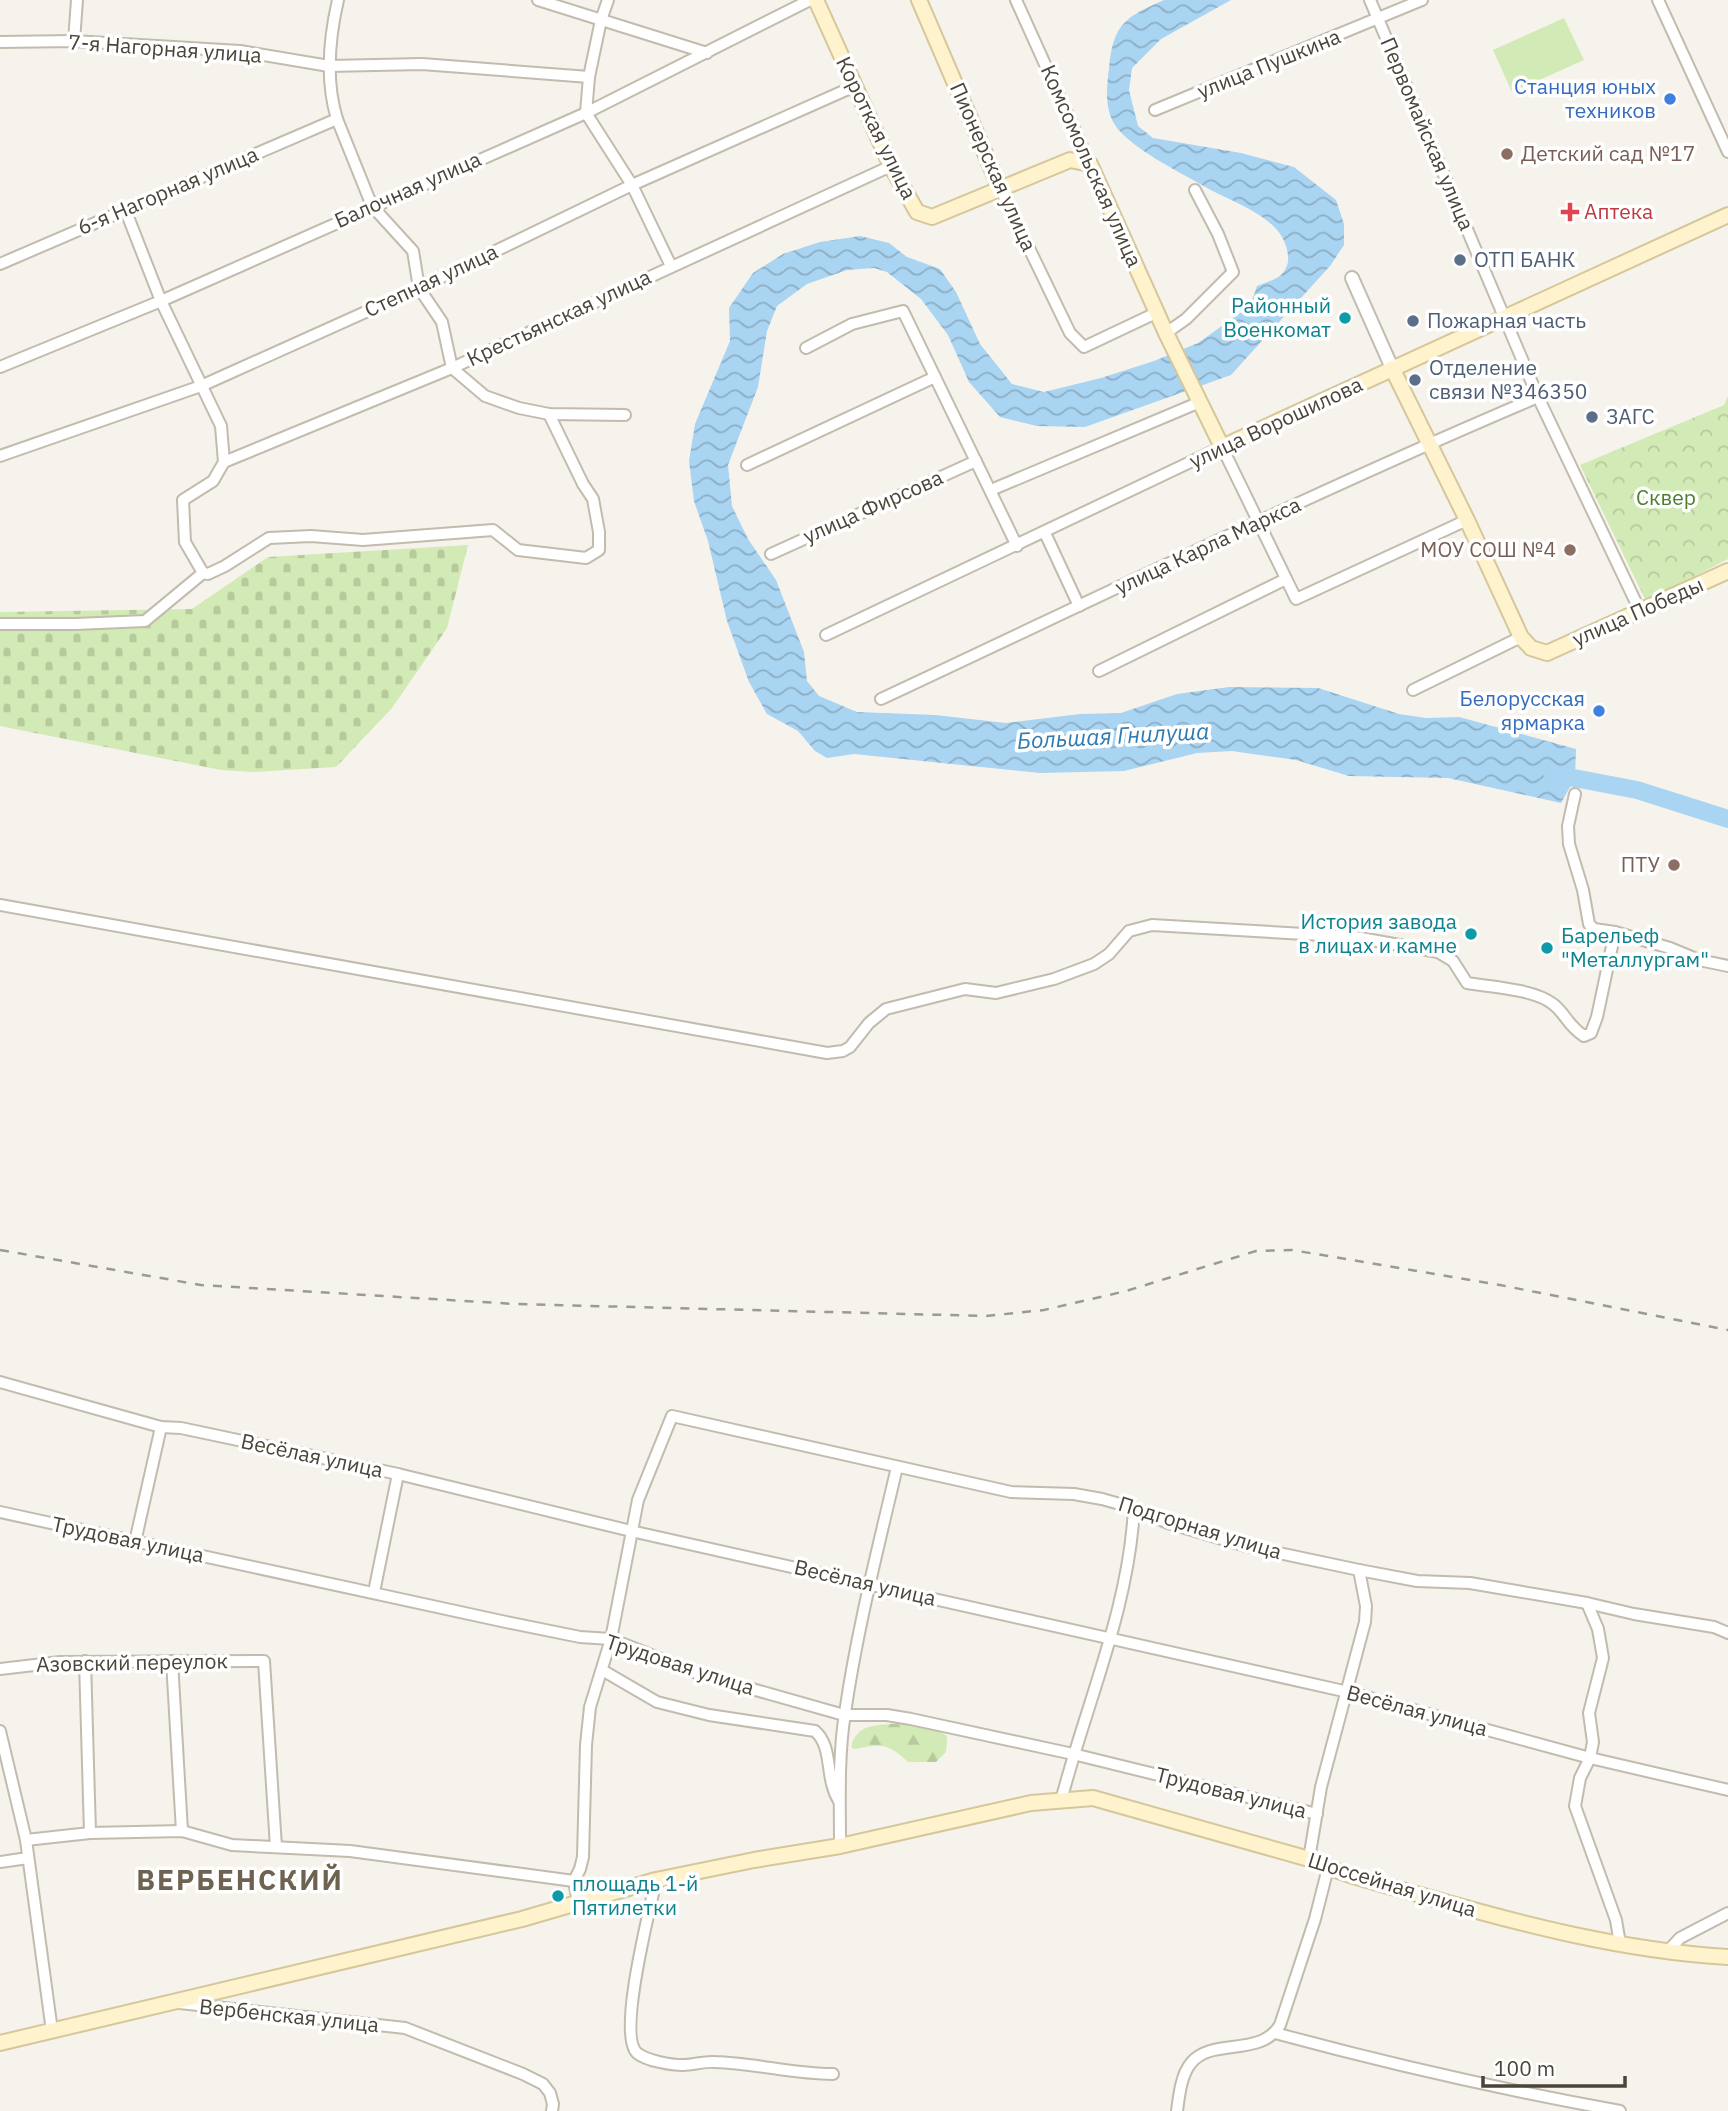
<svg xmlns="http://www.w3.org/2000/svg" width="1728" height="2111" viewBox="0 0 1728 2111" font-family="'IBM Plex Sans',sans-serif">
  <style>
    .forest { fill: url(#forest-firs) }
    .cemetery { fill: url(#cemetery-stones) }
    .park { fill: url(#park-crowns) }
    .garden { fill: #d2eab5 }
    .water { fill: url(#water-waves) }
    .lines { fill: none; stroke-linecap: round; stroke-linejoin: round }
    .river { stroke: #a9d4f2; stroke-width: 18 }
    .minor-casing { stroke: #c2bbae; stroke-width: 14 }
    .tertiary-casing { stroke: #c2bbae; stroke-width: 16 }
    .secondary-casing { stroke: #d6c79b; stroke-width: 18 }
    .minor { stroke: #fff; stroke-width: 10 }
    .tertiary { stroke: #fff; stroke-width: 12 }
    .secondary { stroke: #fff3cd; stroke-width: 14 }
    .rail { stroke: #9a9a9a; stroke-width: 2.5; stroke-dasharray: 9 9; stroke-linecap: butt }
    .shop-dot { fill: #3f7fe0; stroke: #fff; stroke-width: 2.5 }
    .education-dot { fill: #8d6e63; stroke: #fff; stroke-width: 2.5 }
    .health-dot { fill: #e0444e; stroke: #fff; stroke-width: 2.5 }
    .service-dot { fill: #5c6f8a; stroke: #fff; stroke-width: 2.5 }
    .culture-dot { fill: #0f9aa8; stroke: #fff; stroke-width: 2.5 }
    .labels { text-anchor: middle; stroke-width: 7; stroke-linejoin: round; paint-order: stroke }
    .street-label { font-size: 21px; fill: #4b4439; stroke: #fff }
    .shop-label { font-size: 21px; fill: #366cbe; stroke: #fff; text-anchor: end }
    .education-label { font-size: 21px; fill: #785e54; stroke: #fff; text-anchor: end }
    .health-label { font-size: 21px; fill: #be3a42; stroke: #fff; text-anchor: start }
    .service-label { font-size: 21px; fill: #4e5e75; stroke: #fff; text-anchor: start }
    .culture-label { font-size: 21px; fill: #0d838f; stroke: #fff; text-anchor: end }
    .park-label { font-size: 21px; fill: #4a7f2a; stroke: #fff }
    .water-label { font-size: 23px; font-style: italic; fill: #2e7ab2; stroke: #fff }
    .district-label { font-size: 28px; font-weight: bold; letter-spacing: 2px; fill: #6e6250; stroke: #fff }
  </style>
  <defs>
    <pattern id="forest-firs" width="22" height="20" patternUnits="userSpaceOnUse" patternTransform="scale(1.75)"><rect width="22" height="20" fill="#d2eab5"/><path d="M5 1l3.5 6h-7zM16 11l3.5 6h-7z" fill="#b6ca9c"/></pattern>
    <pattern id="cemetery-stones" width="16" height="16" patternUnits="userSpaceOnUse" patternTransform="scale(1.75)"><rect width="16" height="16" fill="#d2eab5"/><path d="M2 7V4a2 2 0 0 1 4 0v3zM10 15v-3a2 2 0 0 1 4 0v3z" fill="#b6ca9c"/></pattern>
    <pattern id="park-crowns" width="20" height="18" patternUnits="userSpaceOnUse" patternTransform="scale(1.75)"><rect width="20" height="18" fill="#d2eab5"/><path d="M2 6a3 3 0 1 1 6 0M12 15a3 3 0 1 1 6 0" fill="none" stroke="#b6ca9c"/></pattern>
    <pattern id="water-waves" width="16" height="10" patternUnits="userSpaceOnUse" patternTransform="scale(1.75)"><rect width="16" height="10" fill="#a9d4f2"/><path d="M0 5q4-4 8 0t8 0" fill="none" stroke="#8caec5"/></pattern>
  </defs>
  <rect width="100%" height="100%" fill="#f6f3ec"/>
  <!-- forest -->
  <path class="forest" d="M900,1723C917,1724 932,1726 947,1736L946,1752L936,1762H908C887,1742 881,1744 854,1749L851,1747C857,1722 878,1726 900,1723Z"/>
  <!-- cemetery -->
  <polygon class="cemetery" points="468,545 447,628 392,708 336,767 253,772 221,770 0,726 0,612 192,609 268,557"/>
  <!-- park -->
  <polygon class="park" points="1728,396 1728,559 1646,601 1580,465 1724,405"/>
  <!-- garden -->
  <polygon class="garden" points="1564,18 1584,60 1512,92 1493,50"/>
  <!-- water -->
  <path class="water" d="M1164,0H1231L1161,39L1132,68L1129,90L1138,126L1153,138L1241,153L1294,167L1336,200L1344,224V245L1330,266L1231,375L1085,427L1037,426L1000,417L969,382L948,335L921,299L887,272L874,268L847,270L807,284L777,306L767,331L758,387L728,465L732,506L748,539L776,580L804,652L807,681L819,696L857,712L935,715L1006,723L1080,714L1121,713L1177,694L1229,687L1318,688L1399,714L1426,718L1459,717L1576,749L1575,778L1561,803L1448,778L1349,776L1296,760L1232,751L1197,753L1124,771L1040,773L854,754L827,758L815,751L798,731L767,714L749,682L727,621L708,541L694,501L689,461L695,424L730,341L729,308L753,273L783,254L820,242L860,236L889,243L907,257L940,269L956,292L980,344L1012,384L1044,392L1101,378L1154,361L1198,343L1250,306L1257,286C1264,283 1275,280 1281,275C1286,270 1289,263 1288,256C1285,216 1231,203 1202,185C1179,172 1129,147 1115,125C1104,108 1107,86 1109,68C1113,23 1126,17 1164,0Z"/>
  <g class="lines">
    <!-- river -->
    <polyline class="river" points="1553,774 1637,790 1728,819"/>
    <!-- minor casing -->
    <g class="minor-casing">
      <g id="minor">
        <path d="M338,0C329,39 325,80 337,119L372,206L413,251L419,288L442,322L452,368L485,396L519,408L549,414L625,415"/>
        <polyline points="538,0 707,53"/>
        <polyline points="608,0 601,20 589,77 586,113 632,185 671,266"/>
        <polyline points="1016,0 1090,164"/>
        <polyline points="1370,0 1538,397 1640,611"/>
        <polyline points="1658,0 1728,152"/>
        <polyline points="74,41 77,0"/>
        <polyline points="0,42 74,41 240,51 329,66 422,64 589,77"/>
        <polyline points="1155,110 1422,0"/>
        <polyline points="1000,188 1070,333 1084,347 1158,312"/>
        <polyline points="125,209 161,301 221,426 224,462 213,481 183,500 185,542 203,573"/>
        <polyline points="0,264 337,119"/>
        <polyline points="1166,333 1186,319 1233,272 1218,234 1195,190"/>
        <polyline points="806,348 852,324 903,311 1017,546"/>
        <polyline points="0,367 161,301 586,113 810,0"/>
        <polyline points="0,456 201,386 419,288 632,185 855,86"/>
        <polyline points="224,462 452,368 891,166"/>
        <polyline points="747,465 935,377"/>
        <polyline points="991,490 1200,402"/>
        <polyline points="1045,533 1079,606"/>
        <polyline points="771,554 976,461"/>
        <polyline points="203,573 208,574 225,566 269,538 311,536 363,540 493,530 518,550 586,558 599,550 599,532 593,499 583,484 549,414"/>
        <polyline points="0,624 76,624 145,621 203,573"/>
        <polyline points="826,635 1222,447 1296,599 1467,520"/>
        <polyline points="1099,671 1286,579"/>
        <polyline points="1413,690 1521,637"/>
        <path d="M881,699C1099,597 1316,491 1538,397"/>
        <polyline points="1575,794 1568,826 1569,844 1583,890 1589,924 1594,929 1615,932 1670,948 1699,960 1728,966"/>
        <path d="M0,905L827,1053L843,1051L850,1047L869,1023L886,1009L965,989L996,993L1054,979L1094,964L1109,954L1129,931L1152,925L1355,937L1438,952L1453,961L1467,983C1491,987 1534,989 1553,1004C1566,1014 1567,1025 1584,1036L1591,1033L1597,1017L1615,932"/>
        <polyline points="0,1382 161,1427 181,1428 398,1474 631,1531 1348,1692 1590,1758 1728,1790"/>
        <polyline points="0,1512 506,1622 580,1637 611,1639 699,1674 844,1715 887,1715 911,1719 1073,1754 1317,1814"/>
        <polyline points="135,1542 161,1427"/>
        <polyline points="374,1592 398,1474"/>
        <polyline points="1587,1603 1598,1629 1603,1658 1589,1713 1593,1742 1590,1758 1580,1778 1575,1806 1616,1920 1620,1944"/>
        <polyline points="85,1661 90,1833"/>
        <polyline points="172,1661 182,1831"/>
        <polyline points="0,1669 60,1662 264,1661 276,1847"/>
        <path d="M602,1670L657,1702L709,1715L815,1731C834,1748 824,1777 839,1801"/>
        <polyline points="0,1731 26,1840 52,2031"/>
        <path d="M1061,1801C1086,1704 1129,1609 1134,1508"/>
        <polyline points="26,1840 90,1833 182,1831 232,1845 350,1851 574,1881"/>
        <path d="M840,1846C840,1802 838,1757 845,1713C857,1630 878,1548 897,1467"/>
        <polyline points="1309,1859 1321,1787 1365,1622 1366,1606 1359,1570"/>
        <polyline points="0,1862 28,1858"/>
        <path d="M656,1880C650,1909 617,2035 637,2053C647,2061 671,2065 683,2065C694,2065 704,2061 715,2062C754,2063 793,2074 833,2074"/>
        <polyline points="578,1902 574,1881 580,1869 583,1857 586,1745 590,1707 611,1639 638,1500 672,1416 1011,1492 1074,1494 1102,1499 1134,1508 1168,1523 1246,1546 1359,1570 1417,1581 1470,1583 1587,1603 1634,1614 1714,1627 1728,1633"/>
        <polyline points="1668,1951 1680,1938 1728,1913"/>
        <polyline points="180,2003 405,2028 523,2074 543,2084 550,2093 553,2104 552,2111"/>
        <path d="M1275,2033C1389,2064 1504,2090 1620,2111"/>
        <path d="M1177,2111C1179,2096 1181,2075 1191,2063C1212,2037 1260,2058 1280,2025L1315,1919L1328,1868"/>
      </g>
    </g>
    <!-- tertiary casing -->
    <g class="tertiary-casing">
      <polyline id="tertiary" points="1352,278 1392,368"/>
    </g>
    <!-- secondary casing -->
    <g class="secondary-casing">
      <g id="secondary">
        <polyline points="816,0 891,166 917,212 932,217 1070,160 1090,164 1166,333 1222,447 1728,215"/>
        <polyline points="919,0 1000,188"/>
        <polyline points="1392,368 1467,520 1521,637 1531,648 1547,653 1728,571"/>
        <path d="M0,2043L522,1919L656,1880L754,1860L840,1846L1031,1803L1093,1798L1309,1859C1344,1876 1383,1884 1420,1895C1520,1924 1624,1951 1728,1957"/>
      </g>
    </g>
    <!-- minor -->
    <use href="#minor" class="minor"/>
    <!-- tertiary -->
    <use href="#tertiary" class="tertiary"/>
    <!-- secondary -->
    <use href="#secondary" class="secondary"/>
    <!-- rail -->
    <polyline class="rail" points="0,1250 201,1285 515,1304 986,1316 1044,1310 1126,1291 1256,1251 1292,1250 1500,1285 1728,1330"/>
  </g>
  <!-- markers -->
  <g class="shop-dot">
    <circle cx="1670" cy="99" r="7"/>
    <circle cx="1599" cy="711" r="7"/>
  </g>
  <g class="education-dot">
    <circle cx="1507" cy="154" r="7"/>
    <circle cx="1570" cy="550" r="7"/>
    <circle cx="1674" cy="865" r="7"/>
  </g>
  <path class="health-dot" d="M1566.5 201.5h7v7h7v7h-7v7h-7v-7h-7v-7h7z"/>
  <g class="service-dot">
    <circle cx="1460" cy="260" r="7"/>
    <circle cx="1413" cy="321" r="7"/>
    <circle cx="1415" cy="380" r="7"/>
    <circle cx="1592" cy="417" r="7"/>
  </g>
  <g class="culture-dot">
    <circle cx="1345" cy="318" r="7"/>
    <circle cx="1471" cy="934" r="7"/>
    <circle cx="1547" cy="948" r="7"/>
    <circle cx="558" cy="1896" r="7"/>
  </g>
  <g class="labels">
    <!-- street labels -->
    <g class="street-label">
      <text transform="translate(165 49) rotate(4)" y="7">7-я Нагорная улица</text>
      <text transform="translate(1269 64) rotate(-22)" y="7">улица Пушкина</text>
      <text transform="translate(876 128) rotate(64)" y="7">Короткая улица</text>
      <text transform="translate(1427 134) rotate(67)" y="7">Первомайская улица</text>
      <text transform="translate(1091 166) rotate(66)" y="7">Комсомольская улица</text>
      <text transform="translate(993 167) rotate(66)" y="7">Пионерская улица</text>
      <text transform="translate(408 190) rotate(-24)" y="7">Балочная улица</text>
      <text transform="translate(168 191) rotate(-23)" y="7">6-я Нагорная улица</text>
      <text transform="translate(431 281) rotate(-25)" y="7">Степная улица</text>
      <text transform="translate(559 318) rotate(-25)" y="7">Крестьянская улица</text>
      <text transform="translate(1276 423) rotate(-25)" y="7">улица Ворошилова</text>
      <text transform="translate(873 507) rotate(-24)" y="7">улица Фирсова</text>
      <text transform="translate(1208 546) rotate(-25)" y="7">улица Карла Маркса</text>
      <text transform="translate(1638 612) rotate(-24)" y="7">улица Победы</text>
      <text transform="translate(312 1456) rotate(12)" y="7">Весёлая улица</text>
      <text transform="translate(1200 1528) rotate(17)" y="7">Подгорная улица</text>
      <text transform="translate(128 1540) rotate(12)" y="7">Трудовая улица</text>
      <text transform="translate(865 1583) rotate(13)" y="7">Весёлая улица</text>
      <text transform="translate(132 1663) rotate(-1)" y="7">Азовский переулок</text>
      <text transform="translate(680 1665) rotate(18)" y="7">Трудовая улица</text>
      <text transform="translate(1417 1711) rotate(15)" y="7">Весёлая улица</text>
      <text transform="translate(1231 1793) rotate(14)" y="7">Трудовая улица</text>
      <text transform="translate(1392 1885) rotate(17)" y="7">Шоссейная улица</text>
      <text transform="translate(289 2016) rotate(6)" y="7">Вербенская улица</text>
    </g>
    <!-- shop labels -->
    <g class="shop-label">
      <text x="1656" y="94">Станция юных<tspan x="1656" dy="24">техников</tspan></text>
      <text x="1585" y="706">Белорусская<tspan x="1585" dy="24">ярмарка</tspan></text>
    </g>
    <!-- education labels -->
    <g class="education-label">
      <text x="1521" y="161" text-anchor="start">Детский сад №17</text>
      <text x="1556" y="557">МОУ СОШ №4</text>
      <text x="1660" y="872">ПТУ</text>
    </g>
    <!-- health labels -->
    <g class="health-label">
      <text x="1584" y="219">Аптека</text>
    </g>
    <!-- service labels -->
    <g class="service-label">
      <text x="1474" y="267">ОТП БАНК</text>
      <text x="1427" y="328">Пожарная часть</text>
      <text x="1429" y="375">Отделение<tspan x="1429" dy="24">связи №346350</tspan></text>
      <text x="1606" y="424">ЗАГС</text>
    </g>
    <!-- culture labels -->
    <g class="culture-label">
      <text x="1331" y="313">Районный<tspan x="1331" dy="24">Военкомат</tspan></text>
      <text x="1457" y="929">История завода<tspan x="1457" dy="24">в лицах и камне</tspan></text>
      <text x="1561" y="943" text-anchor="start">Барельеф<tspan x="1561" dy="24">"Металлургам"</tspan></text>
      <text x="572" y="1891" text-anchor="start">площадь 1-й<tspan x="572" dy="24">Пятилетки</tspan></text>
    </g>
    <!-- park labels -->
    <g class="park-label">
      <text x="1666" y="505">Сквер</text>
    </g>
    <!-- water labels -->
    <g class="water-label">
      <text transform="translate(1113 736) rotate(-3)" y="8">Большая Гнилуша</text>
    </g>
    <!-- district labels -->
    <g class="district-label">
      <text x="240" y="1890">ВЕРБЕНСКИЙ</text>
    </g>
  </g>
  <!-- scale -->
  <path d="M1483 2076v10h142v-10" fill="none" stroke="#4b4439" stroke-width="3.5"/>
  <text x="1494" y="2076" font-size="21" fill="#4b4439" stroke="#ffffff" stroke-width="5" paint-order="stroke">100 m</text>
</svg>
